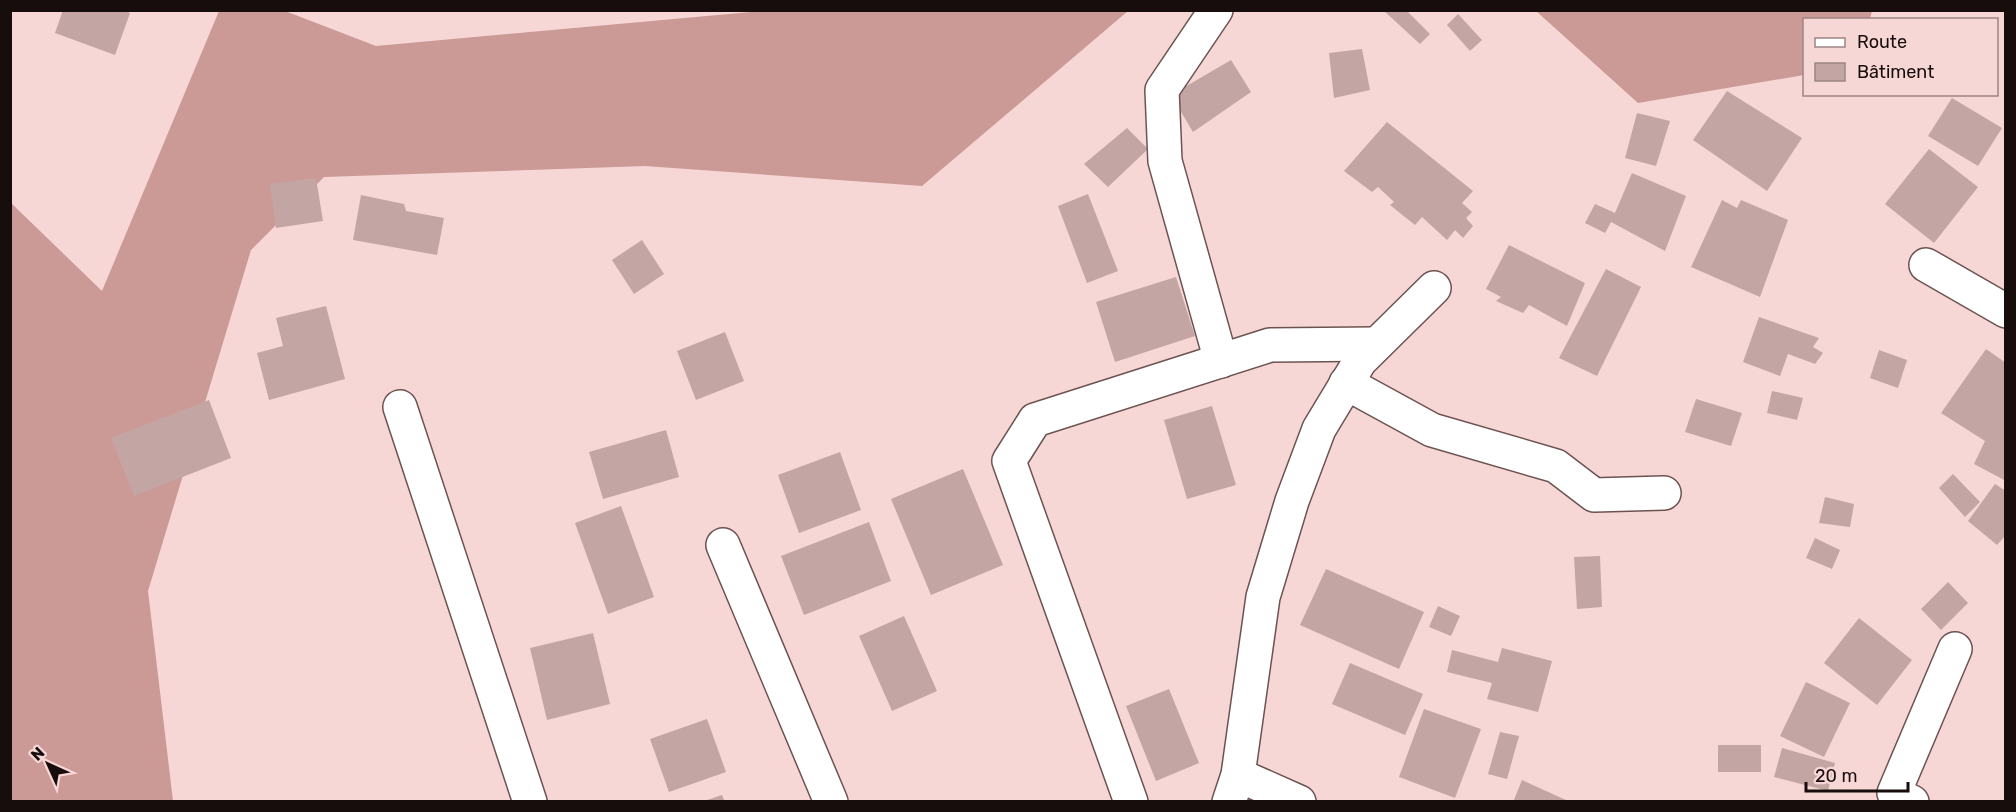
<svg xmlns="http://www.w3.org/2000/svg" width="2016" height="812" viewBox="0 0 2016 812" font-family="Rubik,sans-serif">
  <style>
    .forest { fill: #cb9996 }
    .building { fill: #c3a6a4 }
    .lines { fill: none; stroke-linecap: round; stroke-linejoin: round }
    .minor-casing { stroke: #6c5351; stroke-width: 36 }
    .minor { stroke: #fff; stroke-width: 33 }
  </style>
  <rect width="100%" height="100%" fill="#f6d7d5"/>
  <!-- forest -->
  <g class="forest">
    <polygon points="219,11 285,11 376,46 762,11 1128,11 922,186 645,166 324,177 251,250 148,591 173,801 11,801 10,202 102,291"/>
    <polygon points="1536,11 1872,11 1870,19 1804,20 1804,75 1638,103"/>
  </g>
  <!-- building -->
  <g class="building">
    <polygon points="63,10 123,10 130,13 115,55 55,33"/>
    <polygon points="1383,10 1406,10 1430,34 1420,44"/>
    <polygon points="1458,14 1482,40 1470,51 1447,25"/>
    <polygon points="1362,49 1370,90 1334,98 1329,53"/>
    <polygon points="1231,60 1251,92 1193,132 1171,95"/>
    <polygon points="1727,91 1802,138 1767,191 1693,140"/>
    <polygon points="1952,98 2002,128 1978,166 1928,136"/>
    <polygon points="1637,113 1670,121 1656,166 1625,158"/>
    <polygon points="1387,122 1473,191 1462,203 1472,212 1466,218 1473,226 1463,238 1455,230 1447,240 1422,217 1415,225 1390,205 1394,202 1378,187 1372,192 1344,171"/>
    <polygon points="1127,128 1148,149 1108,187 1084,164"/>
    <polygon points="1929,149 1978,187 1934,243 1885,204"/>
    <polygon points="1632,173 1686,196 1665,251 1611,222 1605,233 1585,223 1595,204 1615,213"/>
    <polygon points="316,178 323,221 276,228 270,184"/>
    <polygon points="1088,194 1118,271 1087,283 1058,206"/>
    <polygon points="361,195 404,204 406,211 444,218 437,255 353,240"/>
    <polygon points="1722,200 1737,208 1741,200 1788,220 1760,297 1691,267"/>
    <polygon points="642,240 664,274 634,294 612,260"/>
    <polygon points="1509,245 1585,283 1567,326 1529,305 1523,313 1496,301 1501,297 1486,289"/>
    <polygon points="1606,269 1641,287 1597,376 1559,358"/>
    <polygon points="1176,277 1195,336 1115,362 1096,302"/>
    <polygon points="326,306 345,379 269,400 257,353 283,346 276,318"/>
    <polygon points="1759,317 1819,338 1813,347 1823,353 1815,364 1788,354 1780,376 1743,362"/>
    <polygon points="725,332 744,381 696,400 677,351"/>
    <polygon points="1986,349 2006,363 2006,481 1974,464 1985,441 1941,413"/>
    <polygon points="1879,350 1907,360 1898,388 1870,378"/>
    <polygon points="1772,391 1803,398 1797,420 1767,413"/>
    <polygon points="1696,399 1742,413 1731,446 1685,432"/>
    <polygon points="209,400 231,458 134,496 111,438"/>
    <polygon points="1212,406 1236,485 1187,499 1164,420"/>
    <polygon points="666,430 679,477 603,499 589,452"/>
    <polygon points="840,452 861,510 799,533 778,475"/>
    <polygon points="963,469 1003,565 931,595 891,499"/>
    <polygon points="1953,474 1980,502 1965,517 1939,488"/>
    <polygon points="1995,484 2006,491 2006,524 2004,526 2006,535 1997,545 1968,521"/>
    <polygon points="1825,497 1854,504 1850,527 1819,523"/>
    <polygon points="621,506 654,597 608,614 575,523"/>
    <polygon points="869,522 891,581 804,615 781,556"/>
    <polygon points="1815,538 1840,550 1832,569 1806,558"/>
    <polygon points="1600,556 1602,607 1577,609 1574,557"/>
    <polygon points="1326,569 1424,612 1399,669 1300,625"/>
    <polygon points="1948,582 1968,603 1941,630 1921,609"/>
    <polygon points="1438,606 1460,616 1451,636 1429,627"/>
    <polygon points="904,616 937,691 892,711 859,636"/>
    <polygon points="1859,618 1912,660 1877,705 1824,663"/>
    <polygon points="593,633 610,704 547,720 530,648"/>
    <polygon points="1502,648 1552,661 1538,712 1487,699 1492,683 1447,672 1452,650 1498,662"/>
    <polygon points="1350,663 1423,694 1405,735 1332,704"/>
    <polygon points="1806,682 1850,703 1824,757 1780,736"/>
    <polygon points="1169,689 1199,763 1156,781 1126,706"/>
    <polygon points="1424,709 1481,729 1455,798 1399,777"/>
    <polygon points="707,719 726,772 669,792 650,739"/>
    <polygon points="1500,732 1519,736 1507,779 1488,774"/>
    <rect x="1718" y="745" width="43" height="27"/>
    <polygon points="1782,748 1835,763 1828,791 1774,777"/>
    <polygon points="1522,780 1566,800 1566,802 1513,802"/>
    <polygon points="722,795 725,802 704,802 704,801"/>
  </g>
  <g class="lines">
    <!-- minor casing -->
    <g class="minor-casing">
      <g id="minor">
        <polyline points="1216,10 1162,90 1165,161 1221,361"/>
        <polyline points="1926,265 2006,311"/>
        <polyline points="1346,383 1432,430 1556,466 1594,495 1664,493"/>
        <polyline points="400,407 530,802"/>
        <polyline points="723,545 831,802"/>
        <polyline points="1238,775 1299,802"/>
        <polyline points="1131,802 1009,461 1035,420 1270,345 1377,344"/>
        <polyline points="1229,802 1238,775 1263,597 1292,501 1319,429 1360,361 1434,288"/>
        <polyline points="1912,802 1894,793 1955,649"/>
      </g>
    </g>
    <!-- minor -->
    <use href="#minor" class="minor"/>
  </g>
  <!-- border -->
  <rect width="2016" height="812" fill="none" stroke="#170d0c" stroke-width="24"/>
  <!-- legend -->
  <rect x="1803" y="18" width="195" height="78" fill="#f6d7d5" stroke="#9d8685" stroke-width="1.5"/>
  <rect x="1815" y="38" width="30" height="9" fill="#ffffff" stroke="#9d8685" stroke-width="1.5"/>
  <text x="1857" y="48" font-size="18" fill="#170d0c">Route</text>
  <rect x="1815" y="63" width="30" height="18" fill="#c3a6a4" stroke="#9d8685" stroke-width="1.5"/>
  <text x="1857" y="78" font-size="18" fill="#170d0c">Bâtiment</text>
  <!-- north arrow -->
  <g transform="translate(48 764) rotate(315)" stroke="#f6d7d5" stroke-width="4.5" paint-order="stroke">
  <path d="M0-4.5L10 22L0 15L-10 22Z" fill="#170d0c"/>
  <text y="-9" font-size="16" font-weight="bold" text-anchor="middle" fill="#170d0c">N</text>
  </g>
  <!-- scale -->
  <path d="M1806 782v9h102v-9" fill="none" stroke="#170d0c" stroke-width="3"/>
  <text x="1815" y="782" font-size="18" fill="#170d0c" stroke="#f6d7d5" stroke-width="4.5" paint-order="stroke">20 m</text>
</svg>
